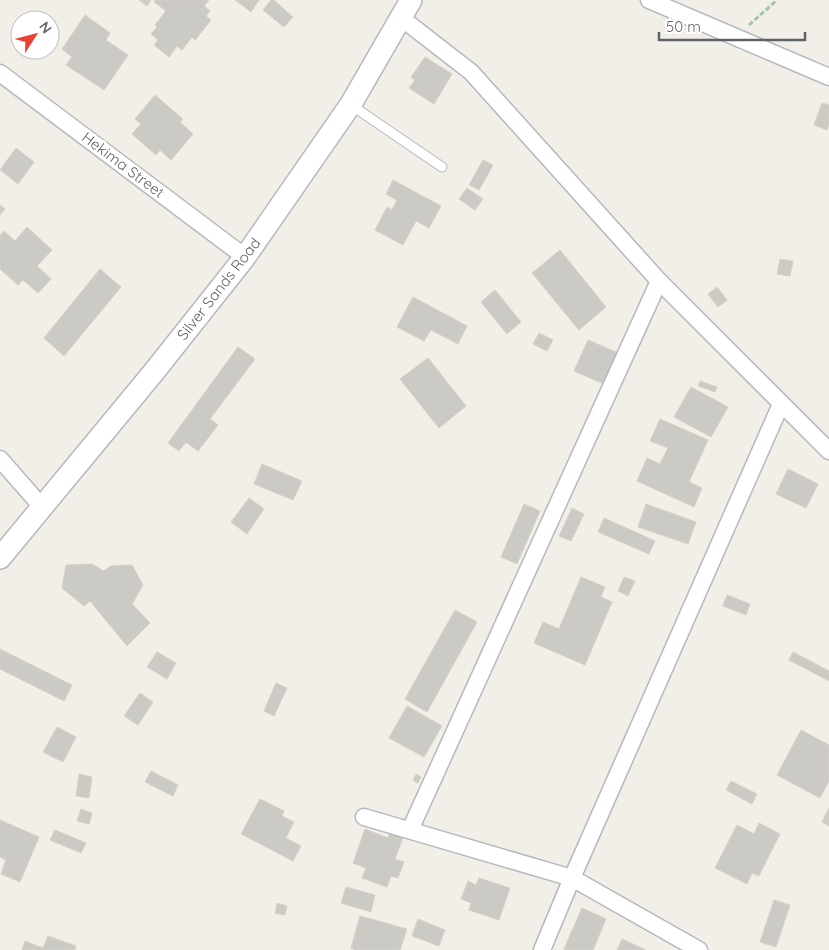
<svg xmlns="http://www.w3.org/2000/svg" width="829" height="950" viewBox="0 0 829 950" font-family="Quicksand,sans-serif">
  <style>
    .building { fill: #cccac5; stroke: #d6d1c6 }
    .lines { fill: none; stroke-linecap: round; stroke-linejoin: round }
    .service-casing { stroke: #b5b8bc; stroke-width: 11 }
    .minor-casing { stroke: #b5b8bc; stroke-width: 19 }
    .tertiary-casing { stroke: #b5b8bc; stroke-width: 24 }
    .path { stroke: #9cc7a9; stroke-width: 3; stroke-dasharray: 5 2.5; stroke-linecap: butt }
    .service { stroke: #fff; stroke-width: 9 }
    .minor { stroke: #fff; stroke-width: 16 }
    .tertiary { stroke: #fff; stroke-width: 21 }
    .labels { text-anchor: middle; stroke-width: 5; stroke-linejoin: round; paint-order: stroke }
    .street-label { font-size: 15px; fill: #5f6368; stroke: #fff }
  </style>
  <rect width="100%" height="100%" fill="#f1efe8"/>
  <!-- building -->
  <g class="building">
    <polygon points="139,0 151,0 147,6"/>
    <polygon points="155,0 209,0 204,6 210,11 206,16 211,20 195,40 192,37 182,50 177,46 169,57 154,45 158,40 151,34 157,27 155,25 166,11 154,2"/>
    <polygon points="235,0 259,0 251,12"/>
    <polygon points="271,0 274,0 293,17 284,27 263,10"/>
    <polygon points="85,15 110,33 106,40 128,55 104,90 66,65 72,57 62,49"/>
    <polygon points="425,57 452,74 434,104 409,88 415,80 411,77"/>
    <polygon points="155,95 183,119 180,122 193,134 171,160 160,150 156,155 132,134 141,124 135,119"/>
    <polygon points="822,103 829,105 829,124 827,130 814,125"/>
    <polygon points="16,148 34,162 18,184 0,170"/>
    <polygon points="483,160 493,165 479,190 469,185"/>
    <polygon points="393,180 441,206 429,228 416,221 403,245 375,230 387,207 392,210 397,200 386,194"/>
    <polygon points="467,188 483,199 475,210 459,199"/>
    <polygon points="0,205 5,209 0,215"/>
    <polygon points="27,227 52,250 37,266 51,279 38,293 23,280 18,285 0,269 0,235 4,231 15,241"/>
    <polygon points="560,250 606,307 579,330 532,273"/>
    <polygon points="780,259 793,261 790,276 777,274"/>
    <polygon points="100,269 121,287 64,356 44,338"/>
    <polygon points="717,287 727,300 718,307 708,294"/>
    <polygon points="495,290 521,322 507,334 481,302"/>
    <polygon points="413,297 467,326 458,344 431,330 424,341 397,327"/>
    <polygon points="539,333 553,340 547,351 533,344"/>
    <polygon points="588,340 618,353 604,384 574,371"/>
    <polygon points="238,347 255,359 210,419 218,425 198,451 186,442 179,451 168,443"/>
    <polygon points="428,358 466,406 439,428 400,379"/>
    <polygon points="700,381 717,387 715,392 698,386"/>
    <polygon points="691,387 728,407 711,437 674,417"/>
    <polygon points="660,419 708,440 689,482 702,488 694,507 637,481 647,458 660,464 668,448 650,441"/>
    <polygon points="262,464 302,481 293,500 254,484"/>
    <polygon points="788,469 818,484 806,508 776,494"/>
    <polygon points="249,498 264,509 247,534 231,522"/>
    <polygon points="524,504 540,511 517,564 501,557"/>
    <polygon points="646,504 696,522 688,544 638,527"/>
    <polygon points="572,508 584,514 571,541 559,536"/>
    <polygon points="604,518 655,541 649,554 598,532"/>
    <polygon points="92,564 104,571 111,566 132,565 143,585 132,604 150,623 127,646 90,601 84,606 62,588 66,565"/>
    <polygon points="581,577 605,587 601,597 612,602 585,665 534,643 543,622 559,629"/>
    <polygon points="624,577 635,581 628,596 618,591"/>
    <polygon points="727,595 750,604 746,615 723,606"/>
    <polygon points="455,610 477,622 427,712 405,699"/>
    <polygon points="0,649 72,685 64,701 0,669"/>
    <polygon points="157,652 176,663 167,679 147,667"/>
    <polygon points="793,652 829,671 829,681 789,660"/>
    <polygon points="276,683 287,688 274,716 264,711"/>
    <polygon points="140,693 153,702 138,725 124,716"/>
    <polygon points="407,706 442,726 424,757 389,738"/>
    <polygon points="57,727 76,737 63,762 43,752"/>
    <polygon points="801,730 829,745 829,781 820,798 777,775"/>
    <polygon points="151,771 178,785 173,796 145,782"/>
    <polygon points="79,774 92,777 89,798 76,796"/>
    <polygon points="416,774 421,777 418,783 413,780"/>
    <polygon points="731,781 757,794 752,804 726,790"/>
    <polygon points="260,799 284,811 282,816 294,822 286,838 301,846 293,861 241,834"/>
    <polygon points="829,808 829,826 822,822"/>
    <polygon points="81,809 92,813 89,824 77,821"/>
    <polygon points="0,820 39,837 20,882 1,874 6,860 0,857"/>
    <polygon points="759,823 780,834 759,876 752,873 747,884 715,868 737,825 754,834"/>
    <polygon points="392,827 405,832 395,859 404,862 398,878 391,876 387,887 362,878 366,868 353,863 365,829 388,838"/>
    <polygon points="55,830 86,843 81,853 50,840"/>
    <polygon points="479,878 510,888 499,920 469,910 471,903 461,899 468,881 476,885"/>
    <polygon points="346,887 375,895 371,912 341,903"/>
    <polygon points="774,900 790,905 776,947 760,942"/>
    <polygon points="277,903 287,906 285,915 275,913"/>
    <polygon points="582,908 606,919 593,950 566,950 564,949"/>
    <polygon points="360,916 407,929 400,950 356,950 351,948"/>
    <polygon points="418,919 445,930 439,946 412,936"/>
    <polygon points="48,936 76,946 75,950 22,950 25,941 43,948"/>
    <polygon points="622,939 646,950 617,950"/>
  </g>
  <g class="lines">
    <!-- service casing -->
    <g class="service-casing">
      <polyline id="service" points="351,105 442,167"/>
    </g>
    <!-- minor casing -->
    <g class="minor-casing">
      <g id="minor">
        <polyline points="649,0 829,77"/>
        <polyline points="400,17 471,72 659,281 829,451"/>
        <polyline points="0,73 245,257"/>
        <polyline points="0,459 42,507"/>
        <polyline points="364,817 572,878 699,950"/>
        <polyline points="410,830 659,281"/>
        <polyline points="542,950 572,878 781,404"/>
      </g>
    </g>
    <!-- tertiary casing -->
    <g class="tertiary-casing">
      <polyline id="tertiary" points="0,558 153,373 245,257 351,104 411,0"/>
    </g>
    <!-- path -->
    <polyline class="path" points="749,25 777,0"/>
    <!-- service -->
    <use href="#service" class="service"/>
    <!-- minor -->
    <use href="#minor" class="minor"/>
    <!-- tertiary -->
    <use href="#tertiary" class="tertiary"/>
  </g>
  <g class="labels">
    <!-- street labels -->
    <g class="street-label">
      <text transform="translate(123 165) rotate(37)" y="5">Hekima Street</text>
      <text transform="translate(219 289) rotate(-52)" y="5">Silver Sands Road</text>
    </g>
  </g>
  <!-- north arrow -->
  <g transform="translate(35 35) rotate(54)"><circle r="24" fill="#ffffff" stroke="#bfc1c3"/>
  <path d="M0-4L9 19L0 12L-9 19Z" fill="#ea4335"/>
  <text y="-8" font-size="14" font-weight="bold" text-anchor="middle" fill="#5f6368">N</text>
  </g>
  <!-- scale -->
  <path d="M659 32v8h146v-8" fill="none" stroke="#5f6368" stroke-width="2.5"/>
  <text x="666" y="32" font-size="15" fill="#5f6368" stroke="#ffffff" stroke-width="4" paint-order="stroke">50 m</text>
</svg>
